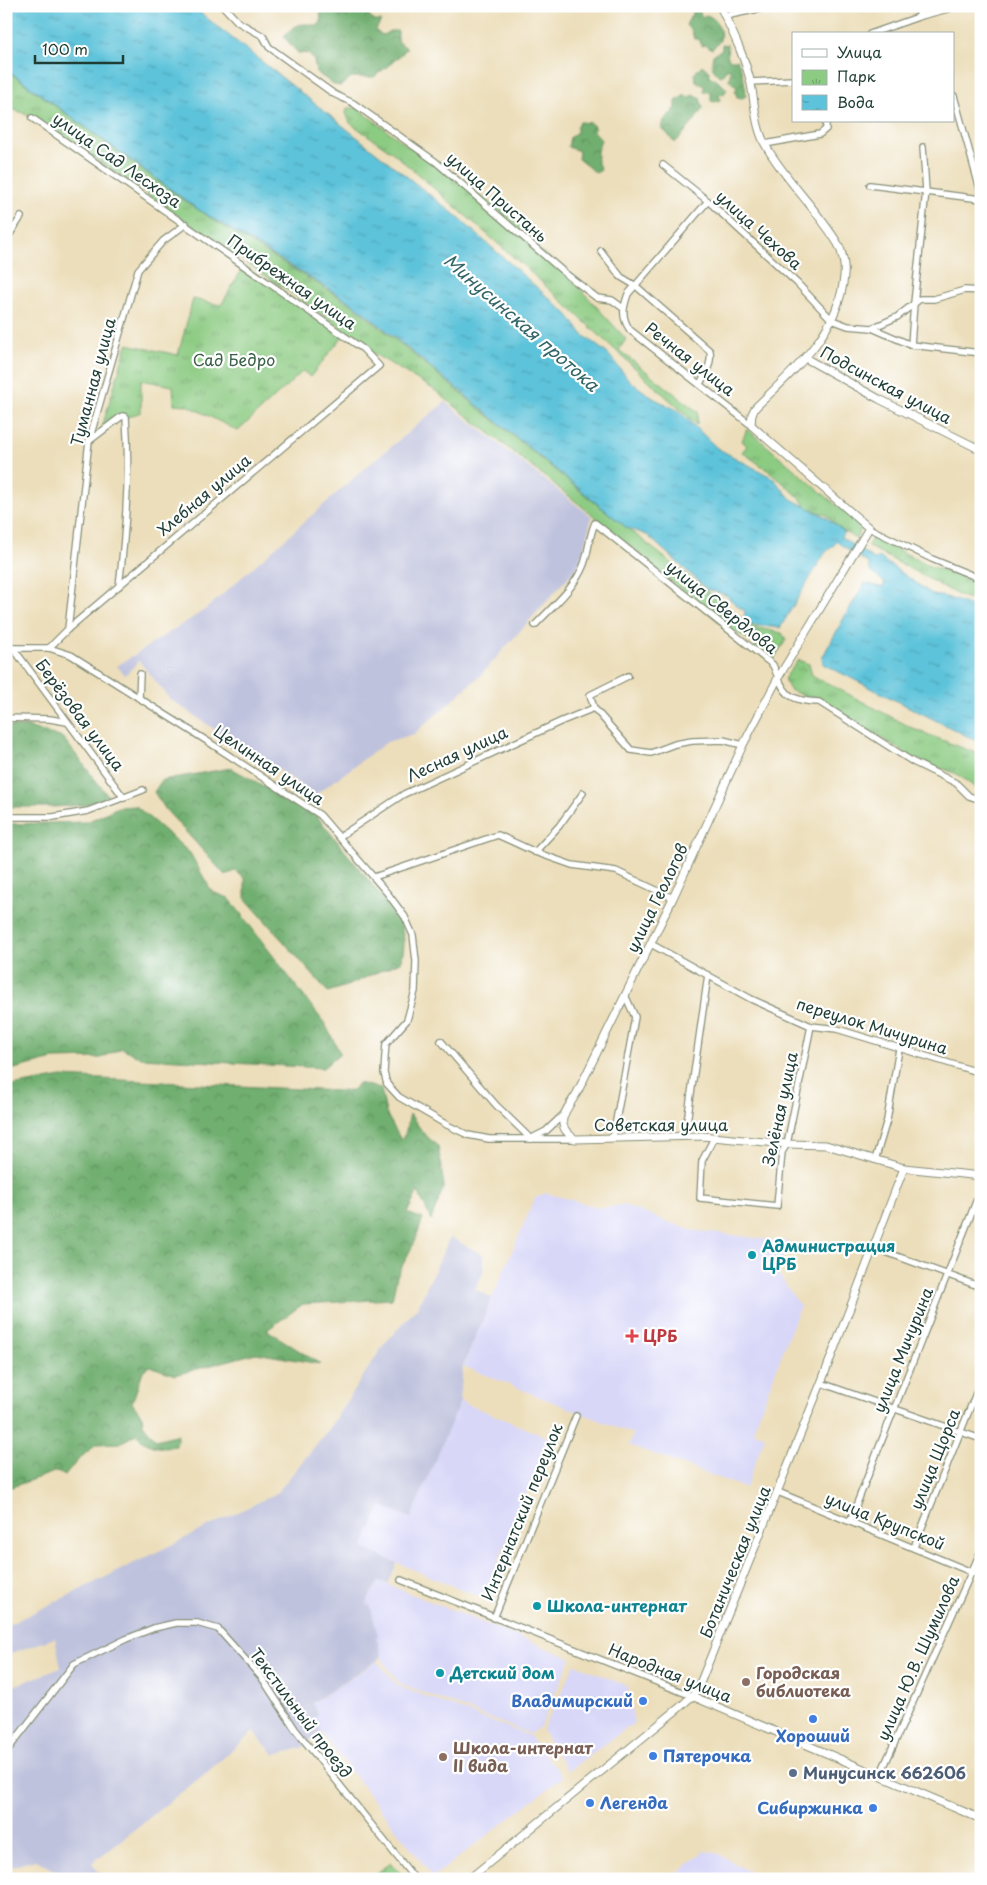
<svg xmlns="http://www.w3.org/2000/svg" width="987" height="1885" viewBox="0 0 987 1885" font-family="'Playpen Sans',sans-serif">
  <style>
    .built { fill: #d8d7f8 }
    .industrial { fill: #bfc2dd }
    .forest { fill: url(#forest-crowns); stroke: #487652 }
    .park { fill: url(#park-tufts); stroke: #56845b }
    .water { fill: url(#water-ripples); stroke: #3e8087 }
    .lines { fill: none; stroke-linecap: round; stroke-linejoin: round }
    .minor-casing { stroke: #868e77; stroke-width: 8 }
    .tertiary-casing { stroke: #868e77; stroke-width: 9 }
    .minor { stroke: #fff; stroke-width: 5.5 }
    .tertiary { stroke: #fff; stroke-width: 7 }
    .culture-dot { fill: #0f9aa8; stroke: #fff; stroke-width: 2 }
    .health-dot { fill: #e0444e; stroke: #fff; stroke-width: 2 }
    .education-dot { fill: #8d6e63; stroke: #fff; stroke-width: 2 }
    .shop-dot { fill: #3f7fe0; stroke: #fff; stroke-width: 2 }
    .service-dot { fill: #5c6f8a; stroke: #fff; stroke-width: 2 }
    .labels { text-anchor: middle; stroke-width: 4.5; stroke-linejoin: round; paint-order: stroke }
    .street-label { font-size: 16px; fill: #1f3d34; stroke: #fff }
    .park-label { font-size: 16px; fill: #3a6048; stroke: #fff }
    .culture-label { font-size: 16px; font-weight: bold; fill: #0d838f; stroke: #fff; text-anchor: start }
    .health-label { font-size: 16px; font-weight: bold; fill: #be3a42; stroke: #fff; text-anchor: start }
    .education-label { font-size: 16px; font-weight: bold; fill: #785e54; stroke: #fff; text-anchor: start }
    .shop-label { font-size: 16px; font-weight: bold; fill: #366cbe; stroke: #fff; text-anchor: end }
    .service-label { font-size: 16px; font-weight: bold; fill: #4e5e75; stroke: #fff; text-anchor: start }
    .water-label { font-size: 18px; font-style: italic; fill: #326566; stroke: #fff }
  </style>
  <defs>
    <pattern id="forest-crowns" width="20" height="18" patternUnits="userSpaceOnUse" patternTransform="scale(1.25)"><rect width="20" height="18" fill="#71af70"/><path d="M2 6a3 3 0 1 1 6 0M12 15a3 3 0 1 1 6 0" fill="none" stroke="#5c905d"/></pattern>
    <pattern id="park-tufts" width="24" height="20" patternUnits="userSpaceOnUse" patternTransform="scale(1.25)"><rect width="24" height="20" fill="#8ccb82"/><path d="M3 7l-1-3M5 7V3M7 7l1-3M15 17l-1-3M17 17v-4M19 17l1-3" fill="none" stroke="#72a66b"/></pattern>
    <pattern id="water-ripples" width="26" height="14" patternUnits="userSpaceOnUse" patternTransform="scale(1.25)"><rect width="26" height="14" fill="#5dc3da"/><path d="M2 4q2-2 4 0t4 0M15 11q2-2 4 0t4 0" fill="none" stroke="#4ca0b2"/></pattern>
  </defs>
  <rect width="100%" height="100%" fill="#fff"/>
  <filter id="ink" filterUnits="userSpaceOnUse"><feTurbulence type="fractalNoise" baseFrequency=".02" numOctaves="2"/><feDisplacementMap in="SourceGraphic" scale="10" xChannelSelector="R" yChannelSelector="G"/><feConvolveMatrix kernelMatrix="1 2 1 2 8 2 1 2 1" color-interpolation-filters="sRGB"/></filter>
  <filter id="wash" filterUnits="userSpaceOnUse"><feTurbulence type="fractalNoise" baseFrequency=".0096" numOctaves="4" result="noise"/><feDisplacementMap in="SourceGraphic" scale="20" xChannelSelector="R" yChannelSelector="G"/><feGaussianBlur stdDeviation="1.12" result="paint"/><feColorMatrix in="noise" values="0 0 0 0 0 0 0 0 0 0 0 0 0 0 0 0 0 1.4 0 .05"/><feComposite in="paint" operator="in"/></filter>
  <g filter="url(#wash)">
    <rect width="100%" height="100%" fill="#ecdeba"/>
    <!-- built -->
    <g class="built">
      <polygon points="546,1193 601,1208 623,1205 690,1230 789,1242 777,1272 800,1306 753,1431 765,1436 746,1488 629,1445 633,1434 463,1366 535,1198"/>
      <polygon points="460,1401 549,1438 483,1598 363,1549 381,1506 411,1518"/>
      <polygon points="379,1581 571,1658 541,1726 530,1734 399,1683 384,1663 376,1637 378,1636 370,1605 368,1606 366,1602"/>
      <polygon points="377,1661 398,1686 530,1736 563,1777 433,1877 311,1719 318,1713 311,1704"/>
      <polygon points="575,1664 627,1686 634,1723 568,1771 542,1731"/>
      <polygon points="704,1851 715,1852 762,1879 670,1879"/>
    </g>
    <!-- industrial -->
    <g class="industrial">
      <polygon points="445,402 592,517 579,565 480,676 414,734 387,742 315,795 254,752 249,753 170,699 139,661 125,675 117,666 206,609 364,469"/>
      <polygon points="450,1237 483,1255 483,1273 475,1289 492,1298 463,1366 460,1401 411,1518 381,1506 363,1548 397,1563 388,1584 379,1581 366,1602 368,1606 370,1605 378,1636 376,1637 382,1657 312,1703 318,1714 311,1719 321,1731 302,1748 275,1755 253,1732 206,1773 92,1863 104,1879 71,1879 36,1860 6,1868 6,1689 61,1668 55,1638 6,1655 6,1626 277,1493 327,1431 385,1343 417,1308"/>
    </g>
    <!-- forest -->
    <g class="forest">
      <path d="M323,6H337V14L344,16L351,6H390L388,10L379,8L371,10L369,17L375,21H381L375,31L383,35L390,31H398V42L407,48C398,59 385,68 374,77H351L341,86L334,85L316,72L314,61L309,54L298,53L284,37C294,25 302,21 317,26L321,22L320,10Z"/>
      <path d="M694,10L699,11L702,17L706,15C716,17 723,30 720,40C719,43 714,47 712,49L705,45L702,46L699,39H694L692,32L686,25Z"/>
      <path d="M722,44L728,45L727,55L730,60H737C742,68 746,86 746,96L742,98L737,97L735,91L737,88L729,80L731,69H726L725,74L719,76C712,70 711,64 713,55L722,49Z"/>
      <polygon points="702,65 710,72 709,77 714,78 727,89 724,94 719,95 720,100 715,102 711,101 711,92 704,92 704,86 696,81 694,74"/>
      <path d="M685,95L689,97L693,95L700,98L703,108L692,124L675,143C670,138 668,133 662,129L664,120L676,108V101Z"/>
      <polygon points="580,122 590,123 594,126 594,131 601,140 597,151 597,161 601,170 596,173 578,159 579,151 568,147 570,137 577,132 577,125"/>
      <polygon points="6,726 28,727 63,738 108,796 85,805 52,807 6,807"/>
      <path d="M231,768L316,815L398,917C404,935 407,944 400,962L349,985L328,992L245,898V879L236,871L225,875L166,810L154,792L162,780Z"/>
      <polygon points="136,806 190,853 212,892 229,898 325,1024 340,1053 323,1068 141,1058 122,1048 101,1058 54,1059 6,1071 6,824 87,822 118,807"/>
      <path d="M62,1077L338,1091L353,1090L358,1083L381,1089L386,1113L401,1140L405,1134L410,1114L424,1134L438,1146L444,1186L431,1220L418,1191L407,1213L423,1219L413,1245L397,1276L392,1299L303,1304L267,1330L320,1364L256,1353L175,1375L150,1366L143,1371L132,1403L142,1416L143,1424L156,1440L178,1434L176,1446C155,1448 151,1449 136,1434L120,1443L96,1444L76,1462L65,1476L57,1471L6,1489V1087Z"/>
    </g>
    <!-- park -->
    <g class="park">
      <polygon points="6,70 181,198 215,221 354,306 589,498 753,627 782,633 786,640 772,662 748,639 725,627 598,519 433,389 376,355 336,324 34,117 6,107"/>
      <polygon points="347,108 357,108 435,166 506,213 523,229 529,241 561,268 626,339 619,350 698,412 697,425 526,268 392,152 350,123 346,113"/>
      <polygon points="244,266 344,335 310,377 303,371 238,431 187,405 174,404 173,386 141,380 141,412 102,427 127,344 178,355 193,299 221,305"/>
      <polygon points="747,429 862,527 856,539 840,529 827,515 806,507 800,498 773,474 742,452 747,446 742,441"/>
      <polygon points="873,536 927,565 981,584 981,603 958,595 868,546"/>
      <polygon points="798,660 809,664 812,675 916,730 981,755 981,792 957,774 911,757 818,697 806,697 790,690 784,679"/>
      <polygon points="391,1862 405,1879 370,1879"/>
    </g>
    <!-- water -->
    <polygon class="water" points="6,6 189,6 198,11 454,214 567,314 582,334 608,354 630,381 653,398 679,411 717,448 773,478 791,499 826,517 844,532 841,537 875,560 879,557 933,595 946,597 981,609 981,743 823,664 822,658 845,616 865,583 881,587 884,586 884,582 870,571 869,564 837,542 825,553 780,628 752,625 744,618 745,611 737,606 726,595 707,589 647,535 627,528 355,305 199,210 6,69"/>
  </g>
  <g filter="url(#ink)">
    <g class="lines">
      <!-- minor casing -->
      <g class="minor-casing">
        <g id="minor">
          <polyline points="223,6 238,22 263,36 269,47 334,94 353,103 436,162 566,274 597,298 612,300 623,308"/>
          <polyline points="915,6 921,16"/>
          <polyline points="980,6 981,7"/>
          <polyline points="725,16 773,6"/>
          <polyline points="870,34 921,16 959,6"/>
          <polyline points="751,82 793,80"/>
          <polyline points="954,96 981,193"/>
          <polyline points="32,118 363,349 379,366 68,629 49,648"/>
          <polyline points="765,144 820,134 826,129 826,121"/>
          <polyline points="663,165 708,201 797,283 832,320 848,326 872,328 911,345 981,353"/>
          <polyline points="870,185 981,199"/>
          <path d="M708,201L628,294C623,308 621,317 630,330L751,425"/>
          <polyline points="6,240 21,217"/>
          <path d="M601,251L621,277L636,286L710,351C712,364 706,372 700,384"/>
          <polyline points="872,328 897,317 920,299 934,299 965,290 981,291"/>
          <polyline points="911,345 914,303 926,191 923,147"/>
          <path d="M89,441L122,416L126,417C130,473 126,530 119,586"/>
          <polyline points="869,528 932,559 981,579"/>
          <path d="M535,625C552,607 575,588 584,564C589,550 589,536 595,523L773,665C784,693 787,701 819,702L913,762L956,783L969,796L981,800"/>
          <polyline points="68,629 89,441 138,270 163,241 186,224"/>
          <polyline points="6,648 49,648 71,655 207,741 320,815 388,894 405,917 413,935 416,961 415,991 407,1020 386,1044 385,1056 384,1073 387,1084 399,1097 447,1125 468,1135 489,1139 575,1139"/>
          <polyline points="13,648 124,798"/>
          <polyline points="139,698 140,674"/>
          <polyline points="594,708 631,750 651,753 675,744 692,741 723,740 743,745"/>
          <polyline points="6,718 50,719 67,722"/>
          <polyline points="6,815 10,817 53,817 88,811 143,790"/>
          <polyline points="339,837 404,794 562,721 594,708 590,695 628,676"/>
          <polyline points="535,852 559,826 583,793"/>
          <polyline points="374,877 498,835 535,852 572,865 616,871 673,898"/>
          <polyline points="651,944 751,999 811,1026 837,1029 981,1073"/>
          <polyline points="441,1041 496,1105 531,1139"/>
          <polyline points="685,1136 708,975"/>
          <polyline points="613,1137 635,1017 625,995"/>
          <polyline points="532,1138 546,1131 564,1114"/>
          <polyline points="714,1138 702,1161 700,1198 777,1206 782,1152 787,1144 811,1026"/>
          <polyline points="875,1160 887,1120 899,1049"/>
          <polyline points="872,1247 981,1287"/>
          <polyline points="821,1383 981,1439"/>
          <polyline points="778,1492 981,1576"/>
          <polyline points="850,1521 981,1189"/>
          <polyline points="914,1547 981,1381"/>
          <polyline points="401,1580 692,1696"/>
          <polyline points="494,1618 576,1416"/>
          <polyline points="6,1752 74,1664 126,1639 154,1628 176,1623 197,1623 218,1629 262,1678 295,1729 415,1879"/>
          <polyline points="880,1775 981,1551"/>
        </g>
      </g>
      <!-- tertiary casing -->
      <g class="tertiary-casing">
        <g id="tertiary">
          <path d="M720,6C732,31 745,57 751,84C755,104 755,127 766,146C786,181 817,209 838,244C843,253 845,266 844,276C839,333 793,371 755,408L752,414L751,425L869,528L778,678L743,745L673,898L577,1093C566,1111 552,1124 575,1139L702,1136L787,1144L826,1145L904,1168L981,1176"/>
          <polyline points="805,358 879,399 981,450"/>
          <polyline points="692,1696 981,1819"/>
          <polyline points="469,1879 679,1708 692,1696 701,1681 821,1383 904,1168"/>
        </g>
      </g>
      <!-- minor -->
      <use href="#minor" class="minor"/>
      <!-- tertiary -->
      <use href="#tertiary" class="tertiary"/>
    </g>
  </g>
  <!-- markers -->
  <g class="culture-dot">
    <circle cx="752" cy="1255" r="5"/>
    <circle cx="537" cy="1606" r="5"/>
    <circle cx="440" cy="1673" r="5"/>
  </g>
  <path class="health-dot" d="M629.5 1328.5h5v5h5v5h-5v5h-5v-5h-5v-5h5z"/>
  <g class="education-dot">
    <circle cx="746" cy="1682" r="5"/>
    <circle cx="443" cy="1757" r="5"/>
  </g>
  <g class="shop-dot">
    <circle cx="643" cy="1701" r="5"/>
    <circle cx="813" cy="1719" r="5"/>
    <circle cx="653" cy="1756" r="5"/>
    <circle cx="590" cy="1803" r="5"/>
    <circle cx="873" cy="1808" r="5"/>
  </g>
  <circle class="service-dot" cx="793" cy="1773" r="5"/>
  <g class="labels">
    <!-- street labels -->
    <g class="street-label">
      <text transform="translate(117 160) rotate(35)" y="6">улица Сад Лесхоза</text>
      <text transform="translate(497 197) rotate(41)" y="6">улица Пристань</text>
      <text transform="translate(759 230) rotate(42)" y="6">улица Чехова</text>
      <text transform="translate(292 282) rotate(35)" y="6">Прибрежная улица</text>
      <text transform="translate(690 359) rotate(38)" y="6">Речная улица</text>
      <text transform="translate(93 382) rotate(-75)" y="6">Туманная улица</text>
      <text transform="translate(886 385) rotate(28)" y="6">Подсинская улица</text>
      <text transform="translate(204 495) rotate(-40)" y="6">Хлебная улица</text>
      <text transform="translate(722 607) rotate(39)" y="6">улица Свердлова</text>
      <text transform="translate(80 715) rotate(53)" y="6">Берёзовая улица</text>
      <text transform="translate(457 754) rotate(-25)" y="6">Лесная улица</text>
      <text transform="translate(269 765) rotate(34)" y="6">Целинная улица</text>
      <text transform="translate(657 898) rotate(-64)" y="6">улица Геологов</text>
      <text transform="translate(872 1026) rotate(17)" y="6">переулок Мичурина</text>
      <text transform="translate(780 1109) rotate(-78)" y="6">Зелёная улица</text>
      <text x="661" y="1131">Советская улица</text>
      <text transform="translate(903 1350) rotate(-68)" y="6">улица Мичурина</text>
      <text transform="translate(935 1459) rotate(-68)" y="6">улица Щорса</text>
      <text transform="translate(522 1512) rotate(-68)" y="6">Интернатский переулок</text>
      <text transform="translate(885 1521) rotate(22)" y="6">улица Крупской</text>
      <text transform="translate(735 1562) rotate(-68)" y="6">Ботаническая улица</text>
      <text transform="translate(918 1658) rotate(-66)" y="6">улица Ю.В. Шумилова</text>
      <text transform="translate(670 1673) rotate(22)" y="6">Народная улица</text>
      <text transform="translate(301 1713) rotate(53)" y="6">Текстильный проезд</text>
    </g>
    <!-- park labels -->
    <g class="park-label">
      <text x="234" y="366">Сад Бедро</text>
    </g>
    <!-- culture labels -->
    <g class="culture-label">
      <text x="762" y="1252">Администрация<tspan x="762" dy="18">ЦРБ</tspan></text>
      <text x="547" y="1612">Школа-интернат</text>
      <text x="450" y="1679">Детский дом</text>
    </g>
    <!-- health labels -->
    <g class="health-label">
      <text x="643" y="1342">ЦРБ</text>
    </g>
    <!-- education labels -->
    <g class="education-label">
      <text x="756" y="1679">Городская<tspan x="756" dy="18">библиотека</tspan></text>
      <text x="453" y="1754">Школа-интернат<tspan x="453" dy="18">II вида</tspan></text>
    </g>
    <!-- shop labels -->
    <g class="shop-label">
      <text x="633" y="1707">Владимирский</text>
      <text x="813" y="1742" text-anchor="middle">Хороший</text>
      <text x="663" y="1762" text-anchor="start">Пятерочка</text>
      <text x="600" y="1809" text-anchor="start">Легенда</text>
      <text x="863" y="1814">Сибиржинка</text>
    </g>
    <!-- service labels -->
    <g class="service-label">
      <text x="803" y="1779">Минусинск 662606</text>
    </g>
    <!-- water labels -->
    <g class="water-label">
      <text transform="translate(521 323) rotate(41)" y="6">Минусинская протока</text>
    </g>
  </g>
  <!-- margin -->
  <rect width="987" height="1885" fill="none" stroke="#fff" stroke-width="25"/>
  <!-- legend -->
  <rect x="792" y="32" width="162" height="90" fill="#ffffff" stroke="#a5b1ae"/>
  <rect x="802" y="49" width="25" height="8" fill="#ffffff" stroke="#a5b1ae"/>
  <text x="837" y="58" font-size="15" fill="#1f3d34">Улица</text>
  <rect x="802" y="70" width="25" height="15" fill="url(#park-tufts)" stroke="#a5b1ae"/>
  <text x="837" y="82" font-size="15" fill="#1f3d34">Парк</text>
  <rect x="802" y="95" width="25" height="15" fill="url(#water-ripples)" stroke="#a5b1ae"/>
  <text x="837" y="108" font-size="15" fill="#1f3d34">Вода</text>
  <!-- scale -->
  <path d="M35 55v8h88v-8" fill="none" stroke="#1f3d34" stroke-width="2.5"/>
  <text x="42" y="55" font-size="15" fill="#1f3d34" stroke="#ffffff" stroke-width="4" paint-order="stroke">100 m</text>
</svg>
